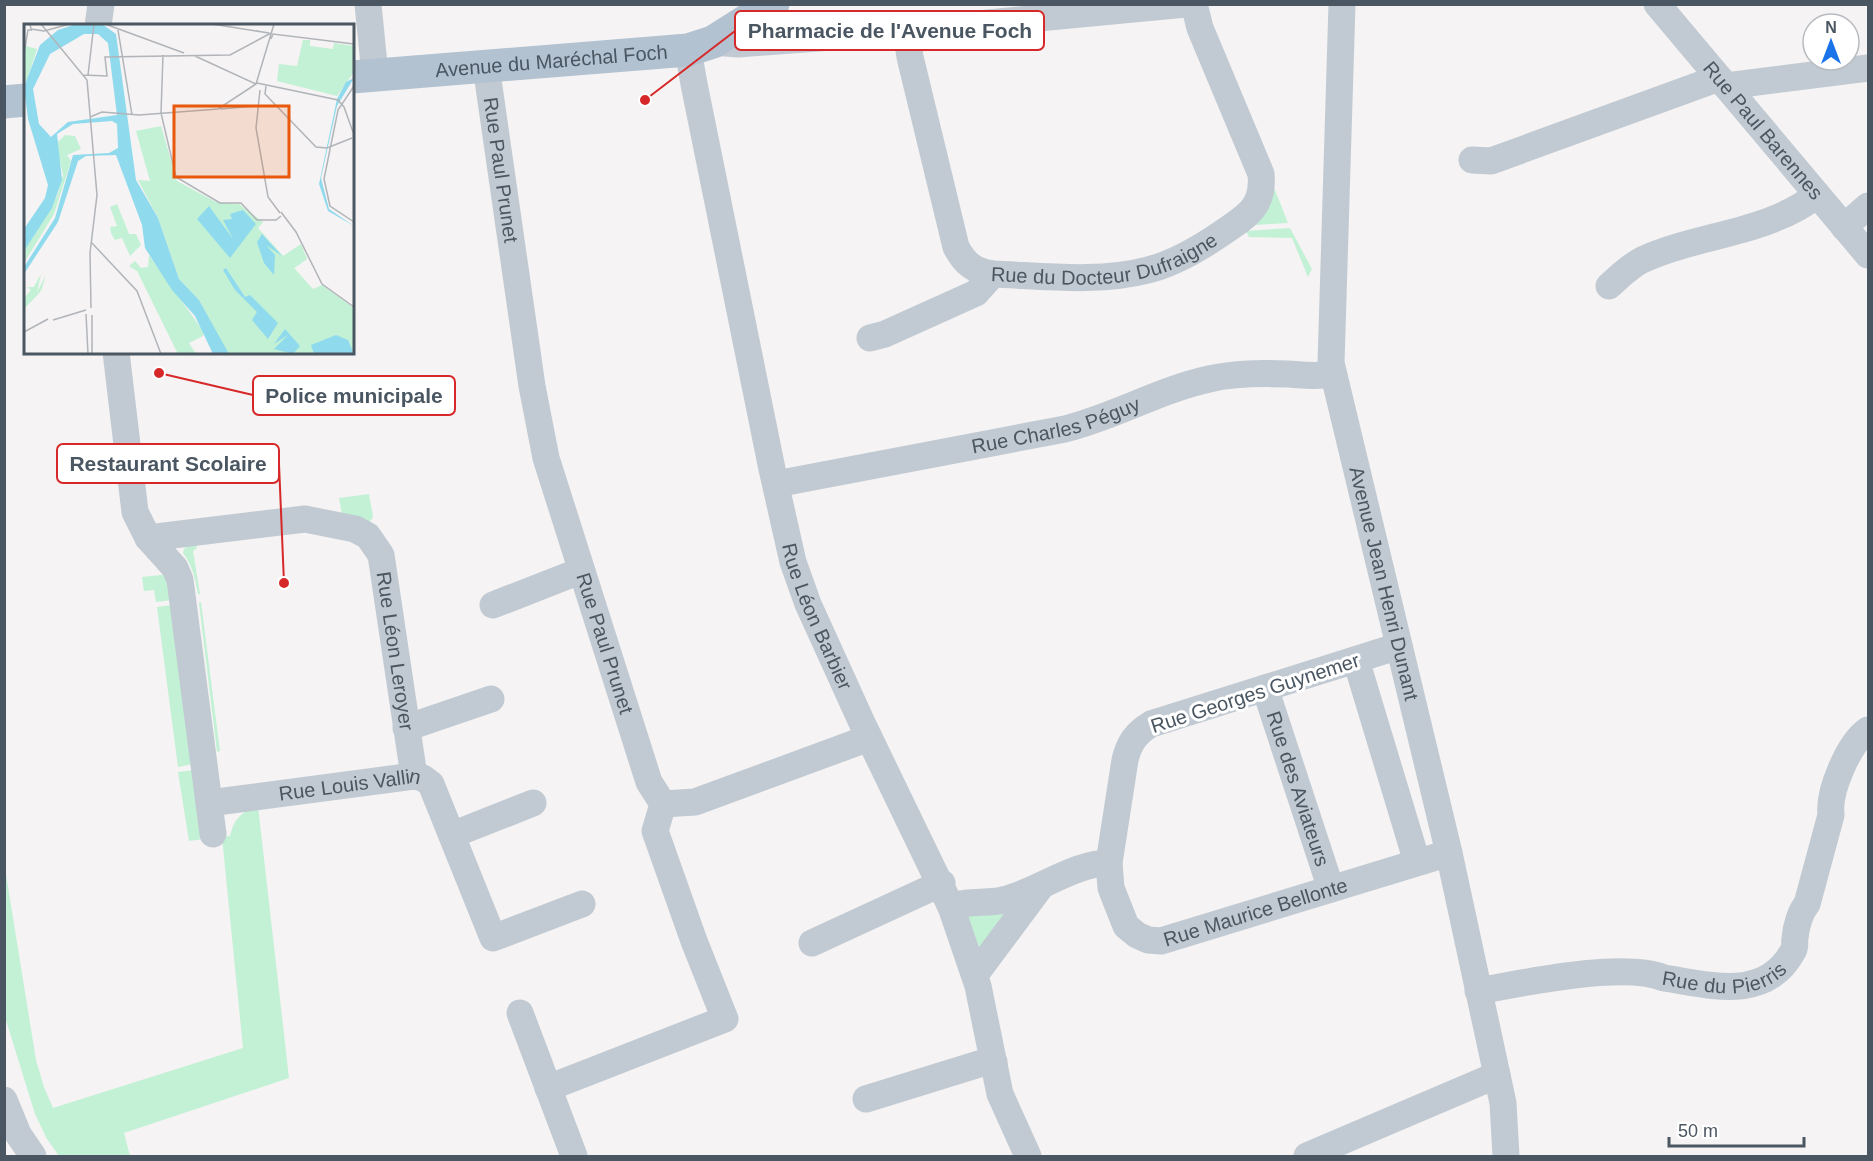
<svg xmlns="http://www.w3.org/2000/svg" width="1873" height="1161" viewBox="0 0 1873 1161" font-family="Arial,sans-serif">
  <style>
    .green { fill: #c3f1d5 }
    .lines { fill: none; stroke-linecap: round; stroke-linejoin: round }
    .minor { stroke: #c1cad2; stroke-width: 27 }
    .major { stroke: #b3c2d1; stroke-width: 33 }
    .labels { text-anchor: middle; stroke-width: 6; stroke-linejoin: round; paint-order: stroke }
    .street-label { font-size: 20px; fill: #4a5661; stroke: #fff }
    .inset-road { fill: none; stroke: #b1b4b9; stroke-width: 1.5 }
    .view { fill: #e8590c; fill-opacity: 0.15; stroke: #e8590c; stroke-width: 3 }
    .inset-edge { fill: none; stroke: #4a5661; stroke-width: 3 }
    .leader { fill: none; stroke: #d62828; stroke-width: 2 }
    .callout-dot { fill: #d62828; stroke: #fff; stroke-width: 2 }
    .callout { fill: #fff; stroke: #d62828; stroke-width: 2 }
    .callout-label { font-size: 21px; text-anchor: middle; font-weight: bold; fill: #4a5661 }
  </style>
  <rect width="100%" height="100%" fill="#f5f3f3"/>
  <!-- green -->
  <g class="green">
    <polygon points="1273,190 1275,190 1288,223 1255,225"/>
    <polygon points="1290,228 1312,269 1308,277 1292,238 1249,237 1246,231"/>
    <polygon points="369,494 373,517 369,523 342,514 339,498"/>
    <path d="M196,545L197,548L193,551L200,594H198C195,578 193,566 183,553L184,549L187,546Z"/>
    <polygon points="170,574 173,600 156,602 154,590 144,591 142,577"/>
    <polygon points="201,602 220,751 217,752 199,603"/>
    <polygon points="173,605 193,764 178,767 157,607"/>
    <polygon points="195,770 204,839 189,841 178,772"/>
    <path d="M255,806H258L289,1078L124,1133L130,1156H59L47,1139L35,1114L5,1017L4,862L36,1060L44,1087L53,1108L243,1048L222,837L230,836C235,818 239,815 255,806Z"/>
    <polygon points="1022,901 986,949 975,945 964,917"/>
  </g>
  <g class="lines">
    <!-- minor -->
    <g class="minor">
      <polyline points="368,4 375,75"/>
      <path id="s1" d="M1342,4L1331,363L1449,853L1497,1075L1503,1103L1506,1156"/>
      <path id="s2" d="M1657,4L1868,255"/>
      <polyline points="98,26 101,4"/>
      <path id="s3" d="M906,31L910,57L956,247C965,264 974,271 993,274C1044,276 1098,283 1148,270C1176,263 1202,247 1225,231C1249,215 1264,205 1261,174L1200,28L1194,4"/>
      <polyline points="713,42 738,44 873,34 1186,4"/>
      <path id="s4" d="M688,50L694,84L772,469L793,562L808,604L863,725L951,907L978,986L1000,1094L1028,1156"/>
      <path id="s5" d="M486,66L532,386L546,458L649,782L663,804L655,831L694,941L725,1019L548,1088"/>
      <polyline points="1726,86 1868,68"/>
      <polyline points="1472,160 1491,161 1719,78"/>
      <polyline points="1844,227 1868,206"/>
      <path d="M1609,286C1619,277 1630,266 1642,260C1698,234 1767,234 1817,195"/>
      <polyline points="870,338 885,334 976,293 993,274"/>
      <polyline points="116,352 135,512 148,538 175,568 180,580 213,834"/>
      <path id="s6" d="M776,484L1065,429C1114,417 1159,390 1209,379C1235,373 1260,373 1287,374C1305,375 1315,377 1333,374"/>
      <path id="s7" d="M148,538L305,519L355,529L368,536L381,555L414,776"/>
      <polyline points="493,605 580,571"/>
      <path id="s8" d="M1399,646L1151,724C1136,733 1129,743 1125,760L1109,863L1111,888L1126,926L1137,935L1148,940L1161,941L1449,853"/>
      <polyline points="1356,660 1417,862"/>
      <path id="s9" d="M1265,688L1331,889"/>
      <polyline points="406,728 491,699"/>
      <path id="s10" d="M209,803L414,776L423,778L431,784L493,938L582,904"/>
      <polyline points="663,804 695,802 869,738"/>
      <polyline points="452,835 533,803"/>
      <path d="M951,907C967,900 986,904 1003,900C1037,892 1074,863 1109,863"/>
      <polyline points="812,943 942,883"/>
      <polyline points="975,975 1042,885"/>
      <path id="s11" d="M1478,991C1523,983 1623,961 1664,978C1710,985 1766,1002 1793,951C1796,947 1794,943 1795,938C1796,927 1800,912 1807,904L1831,815C1828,791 1849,743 1868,730"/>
      <polyline points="520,1013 574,1156"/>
      <polyline points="866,1099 979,1064 994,1062"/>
      <polyline points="4,1100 18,1134 33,1156"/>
      <polyline points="1307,1156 1497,1075"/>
    </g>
    <!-- major -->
    <g class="major">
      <path id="s12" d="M352,77L688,50L713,42L773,4"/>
      <polyline points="4,102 26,100"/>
    </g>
  </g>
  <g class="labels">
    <!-- street labels -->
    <g class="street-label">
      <text dy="7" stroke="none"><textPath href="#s12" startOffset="200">Avenue du Maréchal Foch</textPath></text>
      <text dy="7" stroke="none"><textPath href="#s2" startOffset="165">Rue Paul Barennes</textPath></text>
      <text dy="7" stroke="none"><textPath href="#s5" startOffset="105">Rue Paul Prunet</textPath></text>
      <text dy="7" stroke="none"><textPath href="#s3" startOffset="384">Rue du Docteur Dufraigne</textPath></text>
      <text dy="7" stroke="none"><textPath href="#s6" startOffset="286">Rue Charles Péguy</textPath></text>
      <text dy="7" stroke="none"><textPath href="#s1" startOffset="586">Avenue Jean Henri Dunant</textPath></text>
      <text dy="7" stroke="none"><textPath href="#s4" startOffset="582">Rue Léon Barbier</textPath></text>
      <text dy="7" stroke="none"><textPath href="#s5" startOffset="591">Rue Paul Prunet</textPath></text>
      <text dy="7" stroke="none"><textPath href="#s7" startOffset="344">Rue Léon Leroyer</textPath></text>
      <text transform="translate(1255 693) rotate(-18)" y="7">Rue Georges Guynemer</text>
      <text dy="7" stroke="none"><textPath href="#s10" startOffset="142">Rue Louis Vallin</textPath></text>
      <text dy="7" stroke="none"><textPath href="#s9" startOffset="106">Rue des Aviateurs</textPath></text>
      <text dy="7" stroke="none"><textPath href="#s8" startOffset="614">Rue Maurice Bellonte</textPath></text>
      <text dy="7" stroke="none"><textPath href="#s11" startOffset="250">Rue du Pierris</textPath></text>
    </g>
  </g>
  <!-- overview -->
  <g transform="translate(24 24)">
    <rect width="330" height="330" fill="#f5f3f3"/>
    <path d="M279,16H286V22L309,25L310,19L330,22V48L313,72L253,57L255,40L273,42ZM277,220L283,235L269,245L259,232Z" fill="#c3f1d5"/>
    <path d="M41,111L51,112L57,125L43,131L47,137L30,190L0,239V227L6,213L33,172L39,151L32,120ZM93,180L105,210H112L117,221L106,232L98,214L91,216L87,209L86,203L93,202L86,183ZM125,231L179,307V312L165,319L172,330H154L113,247L105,242L111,237L117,244L124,243ZM17,250L13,268L22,251L17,267L0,285V274L7,266L3,263H10Z" fill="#c3f1d5"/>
    <path d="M2,22L13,25L0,65V34ZM137,102L153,157L192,178L215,180L239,198L234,204L289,265L298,261L330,284V330H205L201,325L175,276L155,255L134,194L114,156L126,157L112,107Z" fill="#c3f1d5"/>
    <path d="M52,0H78L92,10L112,156L134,194L155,255L175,276L205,330H189L171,292L148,266L121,224L118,201L92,131L62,132L54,137L34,198L0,250V243L31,194L49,131L85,129L94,124L93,100L88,97L49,100L33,110L38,156L28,184L0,227V205L21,174L24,161L4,95L0,63L16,21L34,6ZM60,10H74L84,19L93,91L44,98L27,113L15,100L9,65L26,30ZM330,54L313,82L297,154L305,185L330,202L304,187L295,160L313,75L322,58ZM185,182L209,215L199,196L208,195L206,190L219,186L232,200L206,234L173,195ZM238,210L258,232L242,221L251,231L250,251L240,239L233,218ZM202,244L221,273L226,271L254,299L244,315L228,296L233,288L211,266L199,246ZM261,305L276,322L269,330L250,325L264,311L250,320ZM312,311L324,316L330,330H290L287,321Z" fill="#90daee" fill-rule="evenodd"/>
    <path class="inset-road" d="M6,0L7,5L20,7L46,0M17,0L63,56L73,171L66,229L67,284M81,0L160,29M188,0L245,9M94,6L108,91M247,15L249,10L330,20M0,30L4,6H8M139,31L137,89L152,153L196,179H217L233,196H252L257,192M171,32L232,60M59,51L83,52L81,33L206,31L247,9M64,51L70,0M233,59L314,76L320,83L329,108M242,62L241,70L292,123L303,124L328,114M330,62L314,86L300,155L306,182L330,198M236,66L232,104L244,173L256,189M196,85L232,82M66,93L78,88L115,91L194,85L232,60L250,0M260,192L257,188L272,208L298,260L330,283M67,218L113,267L137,330M62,290L64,330M68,291V330M29,296L62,286M0,308L24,295"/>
    <path class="view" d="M150,82H265V153H150Z"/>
    <rect width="330" height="330" class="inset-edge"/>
  </g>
  <!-- callouts -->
  <path class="leader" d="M645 100L735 31M159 373L253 395M284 583L279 464"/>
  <g class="callout-dot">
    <circle cx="645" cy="100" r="6"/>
    <circle cx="159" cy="373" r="6"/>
    <circle cx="284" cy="583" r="6"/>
  </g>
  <g class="callout">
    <rect x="735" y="11" width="309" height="39" rx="6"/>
    <rect x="253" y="376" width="202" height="39" rx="6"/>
    <rect x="57" y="444" width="222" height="39" rx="6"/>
  </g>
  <g class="callout-label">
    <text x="890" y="38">Pharmacie de l'Avenue Foch</text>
    <text x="354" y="403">Police municipale</text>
    <text x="168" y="471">Restaurant Scolaire</text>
  </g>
  <!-- border -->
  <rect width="1873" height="1161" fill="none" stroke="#4a5661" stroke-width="12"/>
  <!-- north arrow -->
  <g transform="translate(1831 42)"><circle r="28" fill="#ffffff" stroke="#b7bbc0" stroke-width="1.5"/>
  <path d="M0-4.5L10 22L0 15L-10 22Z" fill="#1a73e8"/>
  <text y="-9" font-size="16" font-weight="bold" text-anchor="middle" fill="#4a5661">N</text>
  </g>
  <!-- scale -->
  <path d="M1669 1137v9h135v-9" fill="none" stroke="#4a5661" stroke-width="3"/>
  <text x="1678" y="1137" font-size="18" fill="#4a5661" stroke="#ffffff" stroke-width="4.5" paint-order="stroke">50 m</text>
</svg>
